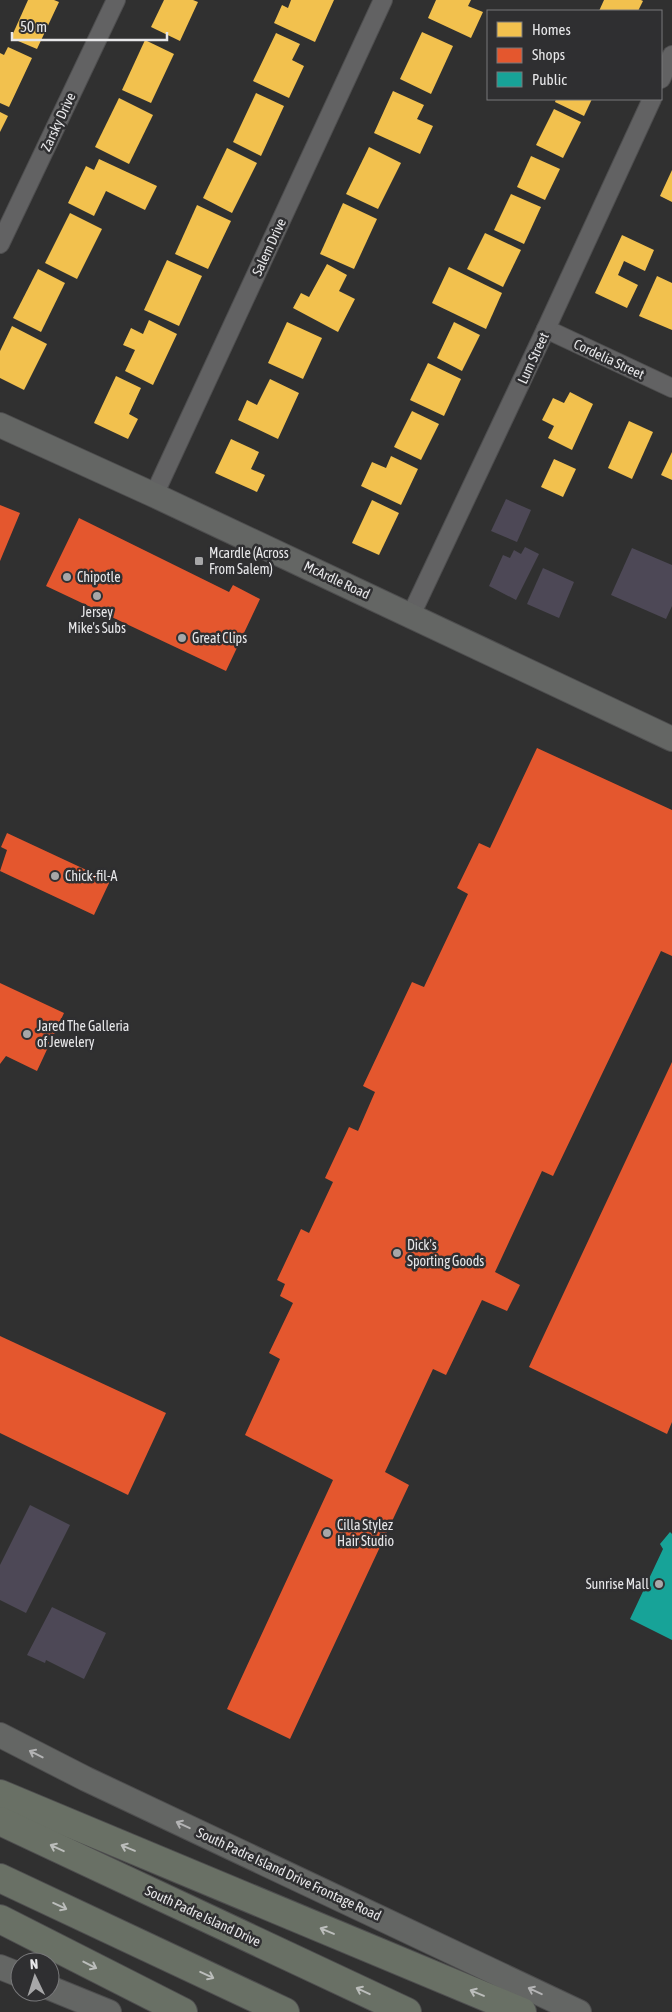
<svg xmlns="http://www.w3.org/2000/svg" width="672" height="2012" viewBox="0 0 672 2012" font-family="'Asap Condensed',sans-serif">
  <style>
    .homes { fill: #f2c14e }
    .shops { fill: #e4572e }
    .public { fill: #17a398 }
    .building { fill: #4d4856 }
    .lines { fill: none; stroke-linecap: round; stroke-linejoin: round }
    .minor-casing { stroke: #4e4e4f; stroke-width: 20 }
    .secondary-casing { stroke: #4e4e4f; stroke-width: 26 }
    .motorway-casing { stroke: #4e4e4f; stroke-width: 30 }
    .minor { stroke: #626263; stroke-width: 18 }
    .secondary { stroke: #646664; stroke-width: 24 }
    .motorway { stroke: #697065; stroke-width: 28 }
    .oneway { stroke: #b3b3b4 }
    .oneway2 { stroke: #bbbdbb }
    .poi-dot { fill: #a7a7a8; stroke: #2f2f31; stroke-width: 2 }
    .labels { text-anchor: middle; stroke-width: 5; stroke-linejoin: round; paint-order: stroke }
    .street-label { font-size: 14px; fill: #e7e7e9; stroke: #2f2f31 }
    .poi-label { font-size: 14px; fill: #e7e7e9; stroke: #2f2f31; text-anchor: start }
  </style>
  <rect width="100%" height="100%" fill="#303030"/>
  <!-- homes -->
  <g class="homes">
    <polygon points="28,0 54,0 59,2 37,49 11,38"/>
    <polygon points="164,0 193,0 198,2 180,41 151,27"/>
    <polygon points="291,0 334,0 315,42 274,23 282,5 288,8"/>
    <polygon points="436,0 471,0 468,6 483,12 471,38 428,18"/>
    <polygon points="604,0 641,0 643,1 638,11 599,11"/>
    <polygon points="422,32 453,46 431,94 400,79"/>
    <polygon points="276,33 300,44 292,60 304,66 289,98 253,81"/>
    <polygon points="145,40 174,54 151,103 122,90"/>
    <polygon points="8,47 32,58 9,107 0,103 0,53 4,55"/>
    <polygon points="393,91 424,105 417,119 433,126 420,154 374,133"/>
    <polygon points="256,93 284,106 261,156 233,142"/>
    <polygon points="119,98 153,115 129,164 95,147"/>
    <polygon points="556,99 592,99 584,116 555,102"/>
    <polygon points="554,109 581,122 563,158 536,145"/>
    <polygon points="0,112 8,116 0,132"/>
    <polygon points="369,147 401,163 378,209 346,194"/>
    <polygon points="227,148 257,163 232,213 203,198"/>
    <polygon points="531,156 560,169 545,200 517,187"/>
    <polygon points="99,159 157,186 145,210 106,191 94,216 68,203 86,166 94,170"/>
    <polygon points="672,170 672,202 660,196"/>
    <polygon points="511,194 541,207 524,244 494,230"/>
    <polygon points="343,203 377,219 354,269 320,254"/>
    <polygon points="197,205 231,221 208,269 175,254"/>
    <polygon points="70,213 102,229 77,279 45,263"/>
    <polygon points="485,233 521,250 503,287 467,269"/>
    <polygon points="622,235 654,250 645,271 624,261 618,275 638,285 627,308 595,293"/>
    <polygon points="167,260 202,276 179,326 144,310"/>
    <polygon points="327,264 347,275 339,291 355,299 338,332 293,308 301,293 309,297"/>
    <polygon points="449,267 502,293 486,329 432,303"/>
    <polygon points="38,269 65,283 41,332 13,318"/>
    <polygon points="657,276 672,283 672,330 639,316"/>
    <polygon points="149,320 177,334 153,385 125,371 135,350 123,345 131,328 143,334"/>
    <polygon points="287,322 322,338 303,379 268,363"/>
    <polygon points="454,322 480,335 462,371 437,358"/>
    <polygon points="12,326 47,344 24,390 0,378 0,351"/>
    <polygon points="428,363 461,379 444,416 410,400"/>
    <polygon points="116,376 141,388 129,414 138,419 128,439 94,423"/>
    <polygon points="270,379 299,393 278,439 238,420 247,400 257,405"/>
    <polygon points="570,392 593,404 572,450 548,438 554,426 542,420 553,398 564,403"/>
    <polygon points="412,411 439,424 421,460 394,447"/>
    <polygon points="629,421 653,432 632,479 608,468"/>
    <polygon points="231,439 259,452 251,469 265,475 257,492 215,473"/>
    <polygon points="672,452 672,480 661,475"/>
    <polygon points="391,456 418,469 401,505 361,486 372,462 386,468"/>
    <polygon points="554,459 576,469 563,497 541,487"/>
    <polygon points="372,500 399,513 379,555 352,543"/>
  </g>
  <!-- shops -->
  <g class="shops">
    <polygon points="0,505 20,513 0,561"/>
    <polygon points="79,518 229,592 233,585 260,599 226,671 46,586"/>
    <polygon points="537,748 672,810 672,956 661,951 553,1176 542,1171 495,1272 520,1285 507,1311 482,1300 446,1375 433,1369 385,1472 409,1485 290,1739 227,1709 333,1480 245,1435 280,1359 269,1353 293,1303 280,1296 285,1284 277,1280 301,1229 309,1233 333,1182 325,1178 349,1127 358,1131 375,1092 363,1086 412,982 424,987 468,894 457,888 479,843 490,848"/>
    <polygon points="7,833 110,881 94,915 0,871 7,850 1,847"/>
    <polygon points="0,983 64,1013 37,1071 6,1056 0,1064"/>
    <polygon points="672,1062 672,1422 667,1434 529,1367"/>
    <polygon points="0,1336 166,1413 128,1495 0,1433"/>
  </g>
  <!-- public -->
  <polygon class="public" points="670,1532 672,1534 672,1640 630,1619 663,1549 660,1544"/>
  <!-- building -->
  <g class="building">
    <polygon points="506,499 531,510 517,542 491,531"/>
    <polygon points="525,547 539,554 516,600 489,586 503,555 510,558 514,550 521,554"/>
    <polygon points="632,548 672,565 672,606 666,619 611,595"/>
    <polygon points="543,568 574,582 559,618 527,604"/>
    <polygon points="30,1505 70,1525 26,1613 0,1600 0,1565"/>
    <polygon points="52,1607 106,1633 84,1679 46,1660 45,1663 27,1655"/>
  </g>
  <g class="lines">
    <!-- minor casing -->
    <g class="minor-casing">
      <g id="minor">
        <polyline points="661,79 672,55"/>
        <polyline points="0,244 116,0"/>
        <polyline points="546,329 672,388"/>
        <polyline points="154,495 383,0"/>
        <polyline points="411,615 546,329 652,99"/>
      </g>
    </g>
    <!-- secondary casing -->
    <g class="secondary-casing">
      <g id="secondary">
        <polyline points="0,425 154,495 672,739"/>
        <polyline points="0,1735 86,1779 579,2012"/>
        <polyline points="0,1967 20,1975"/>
        <polyline points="50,1988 109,2012"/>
      </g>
    </g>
    <!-- motorway casing -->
    <g class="motorway-casing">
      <g id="motorway">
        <polyline points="0,1794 522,2012"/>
        <polyline points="0,1821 407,2012"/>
        <polyline points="0,1878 285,2012"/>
        <polyline points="0,1919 183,2012"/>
      </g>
    </g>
    <!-- minor -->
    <use href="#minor" class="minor"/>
    <!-- secondary -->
    <use href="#secondary" class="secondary"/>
    <!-- motorway -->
    <use href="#motorway" class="motorway"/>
  </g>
  <!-- one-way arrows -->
  <defs><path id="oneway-shaft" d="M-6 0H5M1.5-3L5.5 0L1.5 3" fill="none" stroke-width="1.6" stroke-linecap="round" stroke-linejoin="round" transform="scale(1.25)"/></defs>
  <g class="oneway">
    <use href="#oneway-shaft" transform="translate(36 1754) rotate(-153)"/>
    <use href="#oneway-shaft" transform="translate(183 1825) rotate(-155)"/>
    <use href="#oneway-shaft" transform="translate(535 1991) rotate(-155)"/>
  </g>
  <g class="oneway2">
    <use href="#oneway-shaft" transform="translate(57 1848) rotate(-155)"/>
    <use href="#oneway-shaft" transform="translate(128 1848) rotate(-157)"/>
    <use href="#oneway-shaft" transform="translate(60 1906) rotate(25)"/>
    <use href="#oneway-shaft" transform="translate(327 1931) rotate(-157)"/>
    <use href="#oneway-shaft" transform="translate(90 1965) rotate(27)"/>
    <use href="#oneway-shaft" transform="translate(207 1975) rotate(25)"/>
    <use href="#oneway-shaft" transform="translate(363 1991) rotate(-155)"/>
    <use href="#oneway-shaft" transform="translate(477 1993) rotate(-157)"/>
  </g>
  <!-- markers -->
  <g class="poi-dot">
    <rect x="194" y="556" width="10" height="10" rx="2.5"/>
    <circle cx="67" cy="577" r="5"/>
    <circle cx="97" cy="596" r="5"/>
    <circle cx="182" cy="638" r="5"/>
    <circle cx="55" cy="876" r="5"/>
    <circle cx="27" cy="1034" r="5"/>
    <circle cx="397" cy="1253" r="5"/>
    <circle cx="327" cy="1533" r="5"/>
    <circle cx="659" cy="1584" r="5"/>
  </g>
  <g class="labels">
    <!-- street labels -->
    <g class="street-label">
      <text transform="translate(58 122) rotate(-65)" y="5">Zarsky Drive</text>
      <text transform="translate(269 247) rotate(-65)" y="5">Salem Drive</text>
      <text transform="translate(533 358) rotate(-65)" y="5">Lum Street</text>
      <text transform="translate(609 359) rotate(25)" y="5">Cordelia Street</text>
      <text transform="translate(337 580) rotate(25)" y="5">McArdle Road</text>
      <text transform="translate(289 1874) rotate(25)" y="5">South Padre Island Drive Frontage Road</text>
      <text transform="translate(203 1916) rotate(25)" y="5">South Padre Island Drive</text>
    </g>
    <!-- poi labels -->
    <g class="poi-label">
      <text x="209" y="558">Mcardle (Across<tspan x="209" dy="16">From Salem)</tspan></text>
      <text x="77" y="582">Chipotle</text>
      <text x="97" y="617" text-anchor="middle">Jersey<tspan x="97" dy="16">Mike's Subs</tspan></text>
      <text x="192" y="643">Great Clips</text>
      <text x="65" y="881">Chick-fil-A</text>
      <text x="37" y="1031">Jared The Galleria<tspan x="37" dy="16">of Jewelery</tspan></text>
      <text x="407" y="1250">Dick's<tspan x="407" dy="16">Sporting Goods</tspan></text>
      <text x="337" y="1530">Cilla Stylez<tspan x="337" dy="16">Hair Studio</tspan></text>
      <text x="649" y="1589" text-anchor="end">Sunrise Mall</text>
    </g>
  </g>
  <!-- legend -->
  <rect x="487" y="10" width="175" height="90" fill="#2f2f31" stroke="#79797b"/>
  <rect x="497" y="22" width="25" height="15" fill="#f2c14e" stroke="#79797b"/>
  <text x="532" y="35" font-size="15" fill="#e7e7e9">Homes</text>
  <rect x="497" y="48" width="25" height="15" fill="#e4572e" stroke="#79797b"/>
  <text x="532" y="60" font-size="15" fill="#e7e7e9">Shops</text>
  <rect x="497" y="72" width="25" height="15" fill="#17a398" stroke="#79797b"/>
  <text x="532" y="85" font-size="15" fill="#e7e7e9">Public</text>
  <!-- north arrow -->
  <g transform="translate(35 1977) rotate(356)"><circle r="24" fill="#2f2f31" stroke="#79797b"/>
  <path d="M0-4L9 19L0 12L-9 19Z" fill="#a7a7a8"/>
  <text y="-8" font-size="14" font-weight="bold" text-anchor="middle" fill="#e7e7e9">N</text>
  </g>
  <!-- scale -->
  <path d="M12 32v8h155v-8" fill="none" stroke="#e7e7e9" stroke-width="2.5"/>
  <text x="20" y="32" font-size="15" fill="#e7e7e9" stroke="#2f2f31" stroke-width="4" paint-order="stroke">50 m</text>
</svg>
